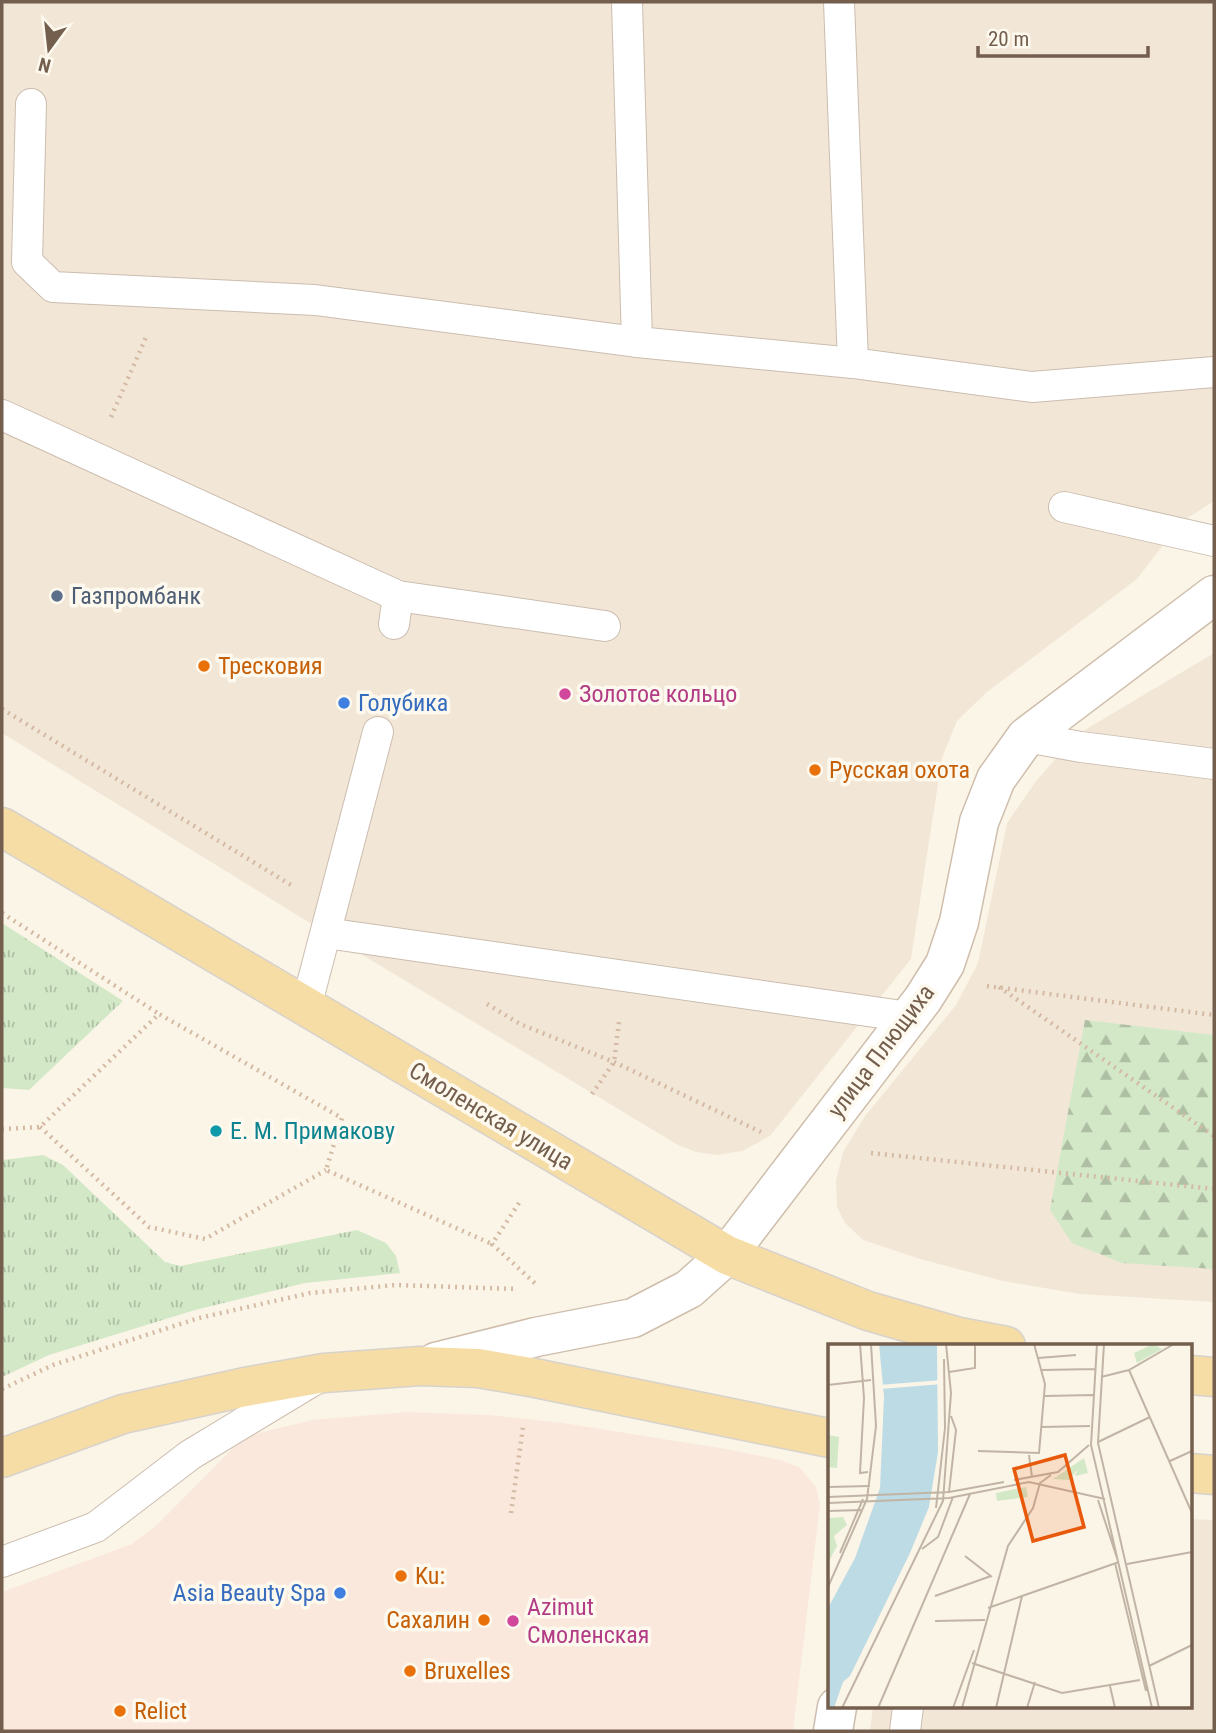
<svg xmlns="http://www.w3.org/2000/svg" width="1216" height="1733" viewBox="0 0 1216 1733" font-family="'Roboto Condensed',sans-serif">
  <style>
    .residential { fill: #f2e7d7 }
    .commercial { fill: #fae8dd }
    .grass { fill: url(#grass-tufts) }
    .forest { fill: url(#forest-firs) }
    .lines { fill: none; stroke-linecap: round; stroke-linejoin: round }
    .lane-casing { stroke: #ccbdaf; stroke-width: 32 }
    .street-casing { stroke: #ccbdaf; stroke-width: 41 }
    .secondary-casing { stroke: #cfbeac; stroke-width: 41 }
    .primary-casing { stroke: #d8d2cd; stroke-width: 41 }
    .path { stroke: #d4baa4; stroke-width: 4.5; stroke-dasharray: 2 5; stroke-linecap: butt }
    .lane { stroke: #fff; stroke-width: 30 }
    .street { stroke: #fff; stroke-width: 38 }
    .secondary { stroke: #fff; stroke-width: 38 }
    .primary { stroke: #f5dda5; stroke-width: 38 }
    .service-dot { fill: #5c6f8a; stroke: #fef9ee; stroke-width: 2.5 }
    .food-dot { fill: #e8710a; stroke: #fef9ee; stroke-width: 2.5 }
    .hotel-dot { fill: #d1479c; stroke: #fef9ee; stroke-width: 2.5 }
    .shop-dot { fill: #3f7fe0; stroke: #fef9ee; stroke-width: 2.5 }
    .culture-dot { fill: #0f9aa8; stroke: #fef9ee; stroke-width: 2.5 }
    .labels { text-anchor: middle; stroke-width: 7; stroke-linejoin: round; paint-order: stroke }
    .service-label { font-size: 24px; fill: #4e5e75; stroke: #fef9ee; text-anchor: start }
    .food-label { font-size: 24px; fill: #c56008; stroke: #fef9ee; text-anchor: start }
    .hotel-label { font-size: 24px; fill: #b23c85; stroke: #fef9ee; text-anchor: start }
    .shop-label { font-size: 24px; fill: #366cbe; stroke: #fef9ee; text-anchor: start }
    .street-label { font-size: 24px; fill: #745e4d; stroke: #fef9ee }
    .culture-label { font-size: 24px; fill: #0d838f; stroke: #fef9ee; text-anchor: start }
    .inset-river { fill: none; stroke: #bddbe4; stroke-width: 3.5 }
    .inset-road { fill: none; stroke: #c1b4a5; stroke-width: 2 }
    .view { fill: #e8590c; fill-opacity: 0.15; stroke: #e8590c; stroke-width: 3.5 }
    .inset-edge { fill: none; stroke: #745e4d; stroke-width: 3.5 }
  </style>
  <defs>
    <pattern id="grass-tufts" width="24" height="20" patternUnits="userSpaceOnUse" patternTransform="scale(1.75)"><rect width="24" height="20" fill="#d2e8c7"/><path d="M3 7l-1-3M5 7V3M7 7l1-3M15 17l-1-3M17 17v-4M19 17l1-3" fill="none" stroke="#afbfa4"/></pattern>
    <pattern id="forest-firs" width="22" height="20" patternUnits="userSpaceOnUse" patternTransform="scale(1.75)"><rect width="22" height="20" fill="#d2e8c7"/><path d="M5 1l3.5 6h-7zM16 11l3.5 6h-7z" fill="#afbfa4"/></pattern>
  </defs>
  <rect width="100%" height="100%" fill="#fbf5e8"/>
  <!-- residential -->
  <g class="residential">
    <polygon points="2,2 1214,2 1214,501 1180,523 1137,579 987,692 957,721 942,758 911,959 770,1136 742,1151 718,1155 696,1152 678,1145 326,933 2,733"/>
    <polygon points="1214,653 1214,1302 1080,1294 1003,1281 920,1259 863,1240 845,1223 837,1207 836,1181 843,1152 865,1116 956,1005 978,963 1007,823 1036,781 1078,734"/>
    <polygon points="1190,1519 1214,1520 1214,1731 870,1731 873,1707 1190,1707"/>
  </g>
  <!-- commercial -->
  <polygon class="commercial" points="407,1412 489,1415 563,1423 726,1449 780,1460 799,1467 816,1487 820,1504 793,1731 2,1731 2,1592 132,1544 157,1525 235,1446 255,1434 312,1420"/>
  <!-- grass -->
  <g class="grass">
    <polygon points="2,923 123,1001 29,1090 2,1088"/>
    <polygon points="43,1155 63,1165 165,1262 180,1266 357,1230 386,1243 396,1256 400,1273 305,1283 195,1310 49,1355 2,1377 2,1160"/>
  </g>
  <!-- forest -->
  <polygon class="forest" points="1085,1020 1214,1035 1214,1269 1122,1263 1072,1243 1050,1210"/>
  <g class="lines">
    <!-- lane casing -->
    <g class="lane-casing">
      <g id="lane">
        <polyline points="627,2 637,342"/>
        <polyline points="839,2 853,363"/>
        <polyline points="31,104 27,262 53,287 315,300 637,342 853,363 1032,387 1214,372"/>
        <polyline points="2,415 398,596 605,626"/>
        <polyline points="1064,507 1214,541"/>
        <polyline points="394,624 398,596"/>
        <polyline points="1026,737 1081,747 1214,764"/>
        <polyline points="326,933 909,1017"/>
        <polyline points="306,1007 378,732"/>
        <polyline points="2,1562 96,1527 190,1455 314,1380"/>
        <polyline points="905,1731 908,1707"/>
      </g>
    </g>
    <!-- street casing -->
    <g class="street-casing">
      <polyline id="street" points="833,1731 837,1707"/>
    </g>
    <!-- secondary casing -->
    <g class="secondary-casing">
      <polyline id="secondary" points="436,1362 536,1337 633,1318 689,1289 727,1255 923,999 945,964 959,922 979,822 996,779 1026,737 1214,595"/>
    </g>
    <!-- primary casing -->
    <g class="primary-casing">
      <g id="primary">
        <polyline points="2,827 727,1255 868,1311 959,1337 1006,1346"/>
        <polyline points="1190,1375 1214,1377"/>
        <polyline points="2,1458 123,1414 245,1387 324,1373 420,1366 478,1368 530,1377 829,1438"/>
        <polyline points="1190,1473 1214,1475"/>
      </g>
    </g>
    <!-- path -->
    <g class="path">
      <polyline points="111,417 147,335"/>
      <polyline points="2,709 291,885"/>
      <polyline points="2,913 159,1014"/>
      <polyline points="987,986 1214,1015"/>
      <polyline points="999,987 1214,1136"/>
      <polyline points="487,1004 520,1024 614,1062 761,1132"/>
      <polyline points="592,1094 614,1062 619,1022"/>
      <polyline points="40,1127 149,1227 205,1239 326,1170"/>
      <polyline points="2,1129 40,1127 159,1014 342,1118 326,1170 492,1244"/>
      <polyline points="871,1153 1214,1189"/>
      <polyline points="519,1203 492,1244 538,1286"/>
      <polyline points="2,1389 53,1365 199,1318 310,1293 396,1285 517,1289"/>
      <polyline points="511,1513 523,1427"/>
    </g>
    <!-- lane -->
    <use href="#lane" class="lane"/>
    <!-- street -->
    <use href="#street" class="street"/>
    <!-- secondary -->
    <use href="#secondary" class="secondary"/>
    <!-- primary -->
    <use href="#primary" class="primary"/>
  </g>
  <!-- markers -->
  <circle class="service-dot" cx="57" cy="596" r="7"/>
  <g class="food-dot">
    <circle cx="204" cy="666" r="7"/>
    <circle cx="815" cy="770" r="7"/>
    <circle cx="401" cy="1576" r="7"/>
    <circle cx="484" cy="1620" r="7"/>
    <circle cx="410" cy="1671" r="7"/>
    <circle cx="120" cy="1711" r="7"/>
  </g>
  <g class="hotel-dot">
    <circle cx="565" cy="694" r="7"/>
    <circle cx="513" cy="1621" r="7"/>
  </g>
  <g class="shop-dot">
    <circle cx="344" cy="703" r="7"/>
    <circle cx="340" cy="1593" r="7"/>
  </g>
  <circle class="culture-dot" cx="216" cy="1131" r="7"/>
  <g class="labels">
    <!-- service labels -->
    <g class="service-label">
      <text x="71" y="604">Газпромбанк</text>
    </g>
    <!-- food labels -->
    <g class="food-label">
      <text x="218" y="674">Тресковия</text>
      <text x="829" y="778">Русская охота</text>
      <text x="415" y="1584">Ku:</text>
      <text x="470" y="1628" text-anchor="end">Сахалин</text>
      <text x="424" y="1679">Bruxelles</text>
      <text x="134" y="1719">Relict</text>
    </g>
    <!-- hotel labels -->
    <g class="hotel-label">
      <text x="579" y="702">Золотое кольцо</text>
      <text x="527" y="1615">Azimut<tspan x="527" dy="28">Смоленская</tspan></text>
    </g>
    <!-- shop labels -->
    <g class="shop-label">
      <text x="358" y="711">Голубика</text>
      <text x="326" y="1601" text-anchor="end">Asia Beauty Spa</text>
    </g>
    <!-- street labels -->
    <g class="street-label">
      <text transform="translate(881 1051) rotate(-53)" y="8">улица Плющиха</text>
      <text transform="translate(491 1116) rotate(31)" y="8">Смоленская улица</text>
    </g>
    <!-- culture labels -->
    <g class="culture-label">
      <text x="230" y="1139">Е. М. Примакову</text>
    </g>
  </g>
  <!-- overview -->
  <g transform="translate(828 1344)">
    <rect width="364" height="364" fill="#fbf5e8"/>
    <path d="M325,0L334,5L309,19L306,9ZM256,114L260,129L247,132L250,125L241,136L225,135Z" fill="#d2e8c7"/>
    <path d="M0,91L11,93L9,124L0,123ZM198,143L200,153L169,157L168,149ZM15,173L19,181L6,192L9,202L0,219V174Z" fill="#d2e8c7"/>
    <path d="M51,0H109L110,108L101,163L82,209L22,332L15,338L6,364H0V264L27,214L52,144L56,53Z" fill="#bddbe4"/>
    <path d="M114,36L115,40L52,45L51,41Z" fill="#fbf5e8"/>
    <path class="inset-river" d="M46,197L53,188L69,182M43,203L44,234"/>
    <path class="inset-road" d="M32,0L36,54L32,129L40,128M269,0L263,101L324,364M276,0L270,99L331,364M210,14L248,11M214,26L267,25M301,26L364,169M121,28L147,24V0M273,33L301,26L346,0M0,41L43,36M217,52L265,51M214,83L262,82M270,98L322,73M150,107L211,109L217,40L206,0M201,111L204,133M342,117L364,107M186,136L230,128L261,101M0,143L42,142M121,148L128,86L123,72M0,153L121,148L176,138M270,156L289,214M0,159L121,154L201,138L277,155M108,164L117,84L116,15M0,167L33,166M94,205L110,193L125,153M12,209L35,155M137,212L164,233M287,219L318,347M299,220L364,208M0,243L39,155L48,82L43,0M107,252L163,232M160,264L291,218M107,277L157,276M144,319L234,349L312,336M321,322L364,301M282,342L287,364M14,364L115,157L123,49L118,0M50,364L142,150M125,364L146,306M134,364L180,202L205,164L212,139L223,131M168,364L194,252M199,364L207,338"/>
    <path class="view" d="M237,111L256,183L205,197L186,125Z"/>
    <rect width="364" height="364" class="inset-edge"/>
  </g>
  <!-- border -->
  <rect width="1216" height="1733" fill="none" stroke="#745e4d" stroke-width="7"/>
  <!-- north arrow -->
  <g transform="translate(49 49) rotate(195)" stroke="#fef9ee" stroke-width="5" paint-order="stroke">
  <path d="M0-5L12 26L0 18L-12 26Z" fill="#745e4d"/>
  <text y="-10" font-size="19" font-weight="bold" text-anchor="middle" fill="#745e4d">N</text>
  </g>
  <!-- scale -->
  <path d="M978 46v10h170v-10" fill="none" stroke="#745e4d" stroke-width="3.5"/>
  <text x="988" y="46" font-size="21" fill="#745e4d" stroke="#fef9ee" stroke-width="5" paint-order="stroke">20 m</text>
</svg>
